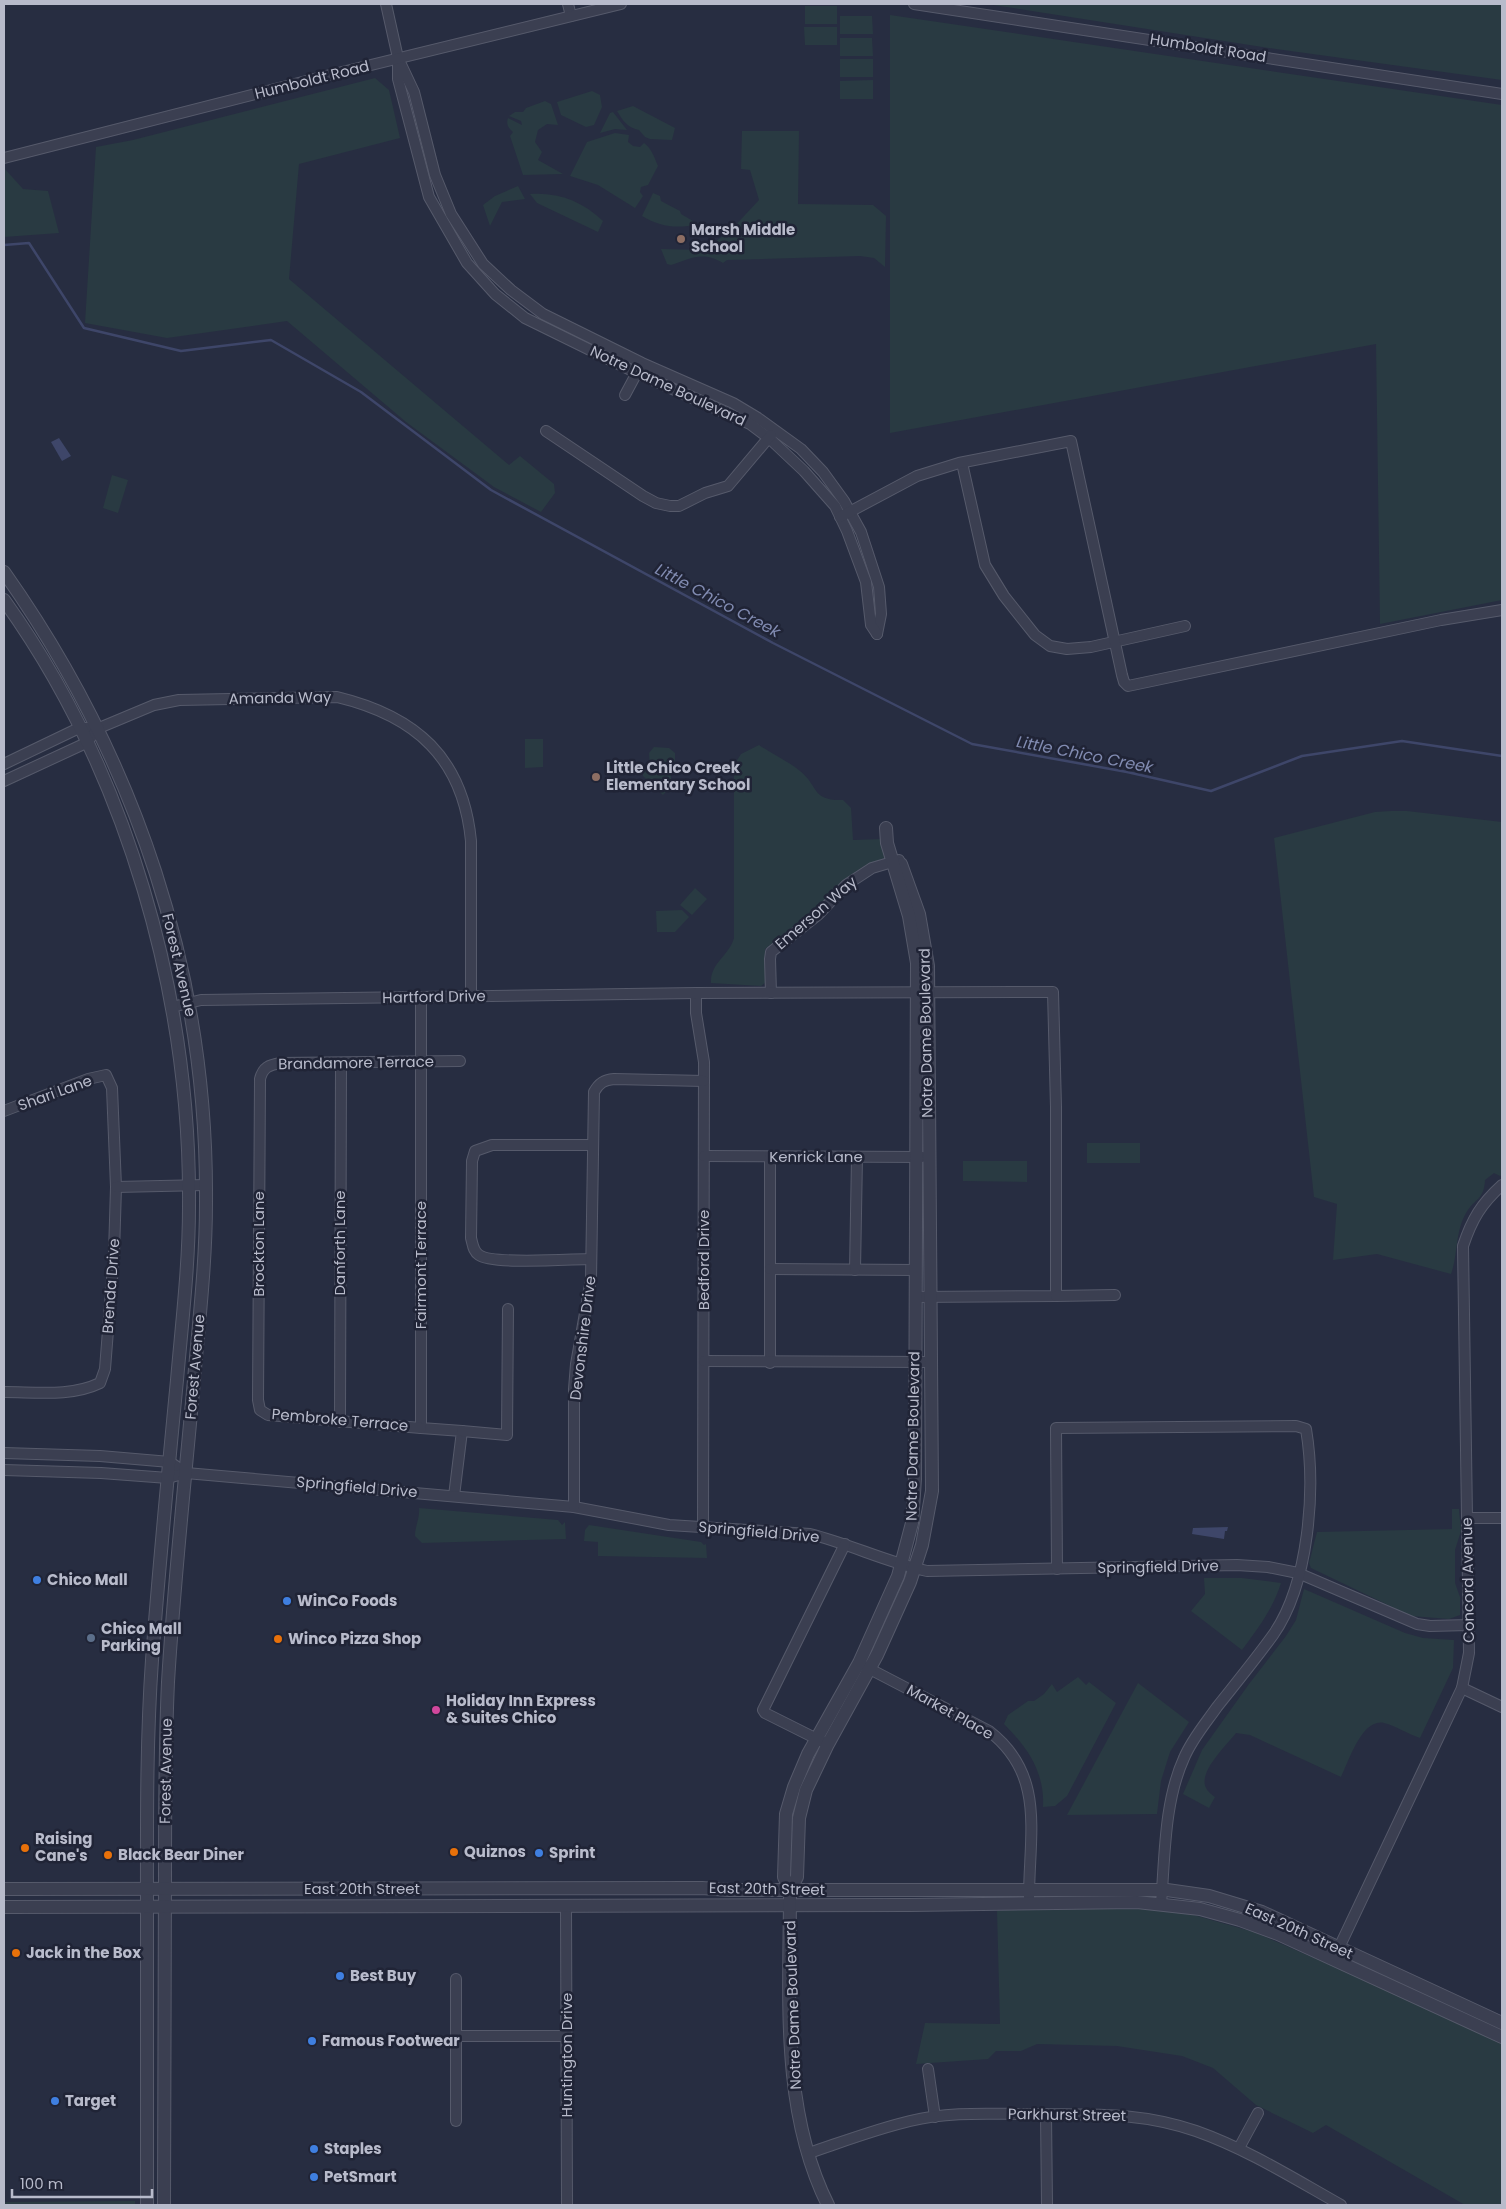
<svg xmlns="http://www.w3.org/2000/svg" width="1506" height="2209" viewBox="0 0 1506 2209" font-family="Poppins,sans-serif">
  <style>
    .green { fill: #293a42 }
    .water { fill: #3e4669 }
    .lines { fill: none; stroke-linecap: round; stroke-linejoin: round }
    .stream { stroke: #3e4669; stroke-width: 2.5 }
    .minor-casing { stroke: #565a6b; stroke-width: 12 }
    .tertiary-casing { stroke: #565a6b; stroke-width: 14 }
    .minor { stroke: #3b3f51; stroke-width: 10 }
    .tertiary { stroke: #3b3f51; stroke-width: 12 }
    .education-dot { fill: #8d6e63; stroke: #202436; stroke-width: 2 }
    .shop-dot { fill: #3f7fe0; stroke: #202436; stroke-width: 2 }
    .service-dot { fill: #5c6f8a; stroke: #202436; stroke-width: 2 }
    .food-dot { fill: #e8710a; stroke: #202436; stroke-width: 2 }
    .hotel-dot { fill: #d1479c; stroke: #202436; stroke-width: 2 }
    .labels { text-anchor: middle; stroke-width: 5; stroke-linejoin: round; paint-order: stroke }
    .street-label { font-size: 15px; fill: #b8bbcb; stroke: #202436 }
    .poi-label { font-size: 15px; font-weight: bold; fill: #b8bbcb; stroke: #202436; text-anchor: start }
    .water-label { font-size: 16px; font-style: italic; fill: #818bb1; stroke: #202436 }
  </style>
  <rect width="100%" height="100%" fill="#272d41"/>
  <!-- green -->
  <g class="green">
    <polygon points="987,4 1502,4 1502,80 1276,49"/>
    <rect x="805" y="6" width="32" height="18"/>
    <polygon points="890,15 1502,105 1502,600 1380,624 1376,344 890,433"/>
    <polygon points="840,16 872,16 873,34 840,34"/>
    <polygon points="804,27 837,27 837,45 805,45"/>
    <polygon points="840,38 872,38 873,56 840,56"/>
    <rect x="840" y="59" width="33" height="18"/>
    <polygon points="375,78 389,90 400,138 299,164 289,279 509,465 520,456 554,484 555,493 541,512 494,487 406,422 287,321 167,338 85,323 96,147 133,140"/>
    <polygon points="873,80 873,99 840,99 840,81"/>
    <polygon points="592,91 600,95 602,107 594,125 586,127 561,115 557,102"/>
    <path d="M545,101L551,104L558,125L547,124L538,130L535,142L542,152L538,160L563,174L523,175L510,136L513,132C508,128 506,124 508,118L522,125L521,121L509,116L515,112H523L526,108Z"/>
    <path d="M633,106L675,128L672,140L650,139L645,137L639,130C628,128 623,121 617,111Z"/>
    <polygon points="613,112 627,130 615,129 600,133 610,113"/>
    <path d="M742,131H799L798,204L873,205L886,216L885,267L874,258L860,256L727,260L723,263C702,251 692,258 671,265L667,264L661,249L704,250L731,230L759,200L750,170L741,169Z"/>
    <path d="M615,133L629,135L628,142L633,146L640,147L644,143C652,149 654,157 658,166L648,185L641,187L640,192L643,196L635,208L598,185L570,176L587,142Z"/>
    <polygon points="4,168 23,189 48,191 59,233 4,237"/>
    <polygon points="518,186 525,199 502,202 490,226 483,205 495,196"/>
    <path d="M653,193L660,196L661,201L680,211L681,214L698,224C678,229 660,227 642,216Z"/>
    <path d="M530,194C558,192 582,201 603,221L598,232L537,203Z"/>
    <polygon points="112,475 128,480 118,513 103,508"/>
    <polygon points="525,739 543,739 543,767 525,768"/>
    <path d="M759,745C772,754 788,761 800,771C819,786 811,801 843,800L851,808L853,840L883,839L886,857L857,871L843,881L823,903L765,949V983L761,986L711,983C710,963 729,956 734,938V765L741,754Z"/>
    <polygon points="654,747 669,748 675,753 675,769 671,769 671,786 663,795 643,776 643,767 650,767 649,753"/>
    <path d="M1391,811H1407L1502,822V1175L1500,1176L1494,1173L1485,1180C1484,1200 1475,1198 1466,1213C1455,1232 1458,1255 1451,1274L1377,1254L1333,1260L1337,1204L1314,1197L1274,838L1375,812Z"/>
    <polygon points="695,888 707,899 692,915 680,905"/>
    <polygon points="682,910 689,917 675,932 657,932 656,911"/>
    <rect x="1087" y="1143" width="53" height="20"/>
    <polygon points="963,1161 1027,1161 1027,1182 963,1181"/>
    <path d="M419,1508L558,1520L562,1525L565,1522L566,1539L422,1543L415,1536C415,1526 420,1518 419,1508Z"/>
    <polygon points="1452,1509 1459,1509 1461,1531 1455,1550 1455,1583 1460,1597 1460,1615 1449,1619 1411,1616 1311,1568 1309,1563 1317,1532 1452,1529"/>
    <polygon points="589,1525 701,1542 704,1545 706,1544 707,1558 598,1556 598,1542 584,1541 585,1530"/>
    <path d="M1204,1578H1242L1281,1583C1273,1609 1258,1628 1242,1650L1191,1611L1205,1594Z"/>
    <path d="M1304,1589L1405,1633L1423,1638L1454,1640L1453,1668L1420,1738C1408,1734 1396,1726 1384,1723C1362,1718 1349,1761 1341,1777L1250,1735L1236,1733C1226,1746 1198,1772 1206,1788C1208,1792 1212,1795 1215,1797L1209,1808L1183,1794L1202,1750L1249,1684L1286,1636L1296,1620Z"/>
    <path d="M1078,1677L1086,1685L1089,1682L1116,1703L1067,1796L1055,1806L1043,1807C1045,1772 1027,1747 1004,1724L1008,1715L1028,1701H1034L1044,1694L1052,1684L1057,1692Z"/>
    <polygon points="1138,1683 1189,1722 1170,1752 1161,1781 1157,1814 1067,1815"/>
    <polygon points="1018,1908 1152,1909 1190,1914 1254,1932 1502,2039 1502,2205 1465,2205 1326,2125 1313,2133 1256,2105 1213,2068 1182,2056 1117,2046 1037,2044 1021,2051 996,2051 988,2059 916,2064 925,2023 1000,2024 997,1911"/>
    <polygon points="135,2201 135,2205 4,2205 4,2202"/>
  </g>
  <!-- water -->
  <g class="water">
    <polygon points="59,438 71,456 62,461 51,442"/>
    <polygon points="1228,1527 1227,1531 1225,1531 1224,1539 1192,1534 1193,1528"/>
  </g>
  <g class="lines">
    <!-- stream -->
    <polyline class="stream" points="4,245 29,243 84,328 181,351 271,340 361,392 491,490 773,643 972,744 1127,772 1211,791 1302,756 1402,741 1502,756"/>
    <!-- minor casing -->
    <g class="minor-casing">
      <g id="minor">
        <polyline points="386,4 398,58 414,92 435,175 451,214 483,264 511,290 543,314 642,363 733,403 758,418 801,449 823,472 844,501 861,532 879,587 881,614 877,634"/>
        <polyline points="568,4 571,16"/>
        <polyline points="914,4 1502,94"/>
        <polyline points="398,62 398,79 429,197 467,263 495,294 525,318 637,373 750,424 770,439 804,471 835,506 847,531 866,582 871,625 877,634"/>
        <polyline points="4,158 330,75 621,4"/>
        <polyline points="625,395 640,367"/>
        <polyline points="546,431 643,496 656,503 670,506 679,506 705,493 728,486 771,435"/>
        <polyline points="962,463 985,565 1004,596 1035,635 1050,646 1067,649 1091,647 1185,626"/>
        <polyline points="840,517 917,476 959,463 1071,441 1122,675 1124,682 1128,686 1441,620 1502,610"/>
        <path d="M4,764L79,728H99L154,705L179,700L337,697C416,716 463,758 471,841V997"/>
        <polyline points="4,781 86,743 99,728"/>
        <polyline points="696,993 696,1013 704,1062 703,1528"/>
        <polyline points="771,993 770,959 771,952 819,914 846,885 872,868 899,860"/>
        <polyline points="421,998 421,1428 462,1431 454,1496"/>
        <polyline points="172,1007 201,1000 696,993 1053,992 1056,1107 1056,1296 916,1297"/>
        <path d="M4,1111L88,1079L106,1075L112,1088L116,1187L114,1253L105,1369L100,1383C71,1397 36,1392 4,1392"/>
        <polyline points="704,1156 922,1157"/>
        <polyline points="770,1157 770,1363"/>
        <polyline points="116,1187 206,1185"/>
        <path d="M591,1259C572,1259 492,1265 479,1255C473,1251 473,1245 471,1238L472,1161L475,1151L492,1145H593"/>
        <polyline points="770,1269 916,1270"/>
        <polyline points="855,1270 857,1157"/>
        <polyline points="1056,1296 1115,1295"/>
        <polyline points="704,1361 930,1362"/>
        <polyline points="340,1422 341,1064"/>
        <path d="M421,1428L268,1415L260,1410L258,1400L260,1079C263,1067 269,1065 281,1063L460,1061"/>
        <polyline points="462,1431 507,1435 508,1309"/>
        <polyline points="4,1453 100,1456 170,1462 186,1473"/>
        <path d="M4,1470L101,1473L168,1478L186,1473L574,1507L669,1525L810,1534C850,1544 886,1562 927,1571L1237,1565L1268,1567L1298,1573L1417,1624L1430,1626L1469,1625"/>
        <path d="M574,1507V1389L576,1364L591,1279L594,1092C599,1083 604,1080 614,1079L704,1081"/>
        <polyline points="1467,1518 1502,1518"/>
        <path d="M1057,1569L1056,1428L1296,1426L1306,1429C1316,1489 1309,1584 1273,1635C1255,1660 1236,1683 1217,1707C1205,1724 1192,1739 1184,1758C1164,1802 1165,1856 1161,1904"/>
        <path d="M864,1666L989,1731C1046,1775 1029,1834 1029,1898"/>
        <polyline points="1462,1688 1502,1707"/>
        <polyline points="823,1742 765,1713 763,1710 845,1544"/>
        <polyline points="566,1905 567,2205"/>
        <path d="M1336,1954L1462,1688L1469,1653L1463,1246C1472,1219 1481,1204 1502,1185"/>
        <polyline points="456,2036 567,2036"/>
        <polyline points="928,2069 935,2117"/>
        <polyline points="1046,2114 1047,2205"/>
        <polyline points="456,2121 456,1979"/>
        <polyline points="1239,2148 1258,2113"/>
        <path d="M809,2153C842,2142 876,2129 910,2121C950,2111 990,2114 1031,2114C1090,2115 1138,2111 1196,2131C1247,2149 1293,2178 1341,2205"/>
      </g>
    </g>
    <!-- tertiary casing -->
    <g class="tertiary-casing">
      <g id="tertiary">
        <path d="M4,572C136,759 208,974 206,1203C206,1262 199,1321 194,1380C185,1481 174,1582 168,1682C165,1747 165,1812 165,1876C164,1986 164,2096 164,2205"/>
        <path d="M4,600C127,771 191,997 189,1207C189,1265 182,1322 177,1380C168,1473 159,1566 152,1660C146,1745 147,1831 147,1916C147,2012 147,2109 147,2205"/>
        <polyline points="4,1889 702,1888 729,1890 1167,1890 1209,1896 1262,1912 1502,2023"/>
        <polyline points="790,1890 797,1877 799,1818 806,1790 828,1744 877,1655 910,1582 922,1545 932,1491 928,966 919,914 901,864"/>
        <polyline points="4,1907 911,1905 1137,1902 1200,1909 1240,1920 1278,1934 1502,2037"/>
        <path d="M828,2205C780,2109 790,1995 790,1890L784,1877L786,1814L794,1787L808,1754L859,1663L898,1576L912,1523L915,1479L917,963L909,916L887,843L886,828"/>
      </g>
    </g>
    <!-- minor -->
    <use href="#minor" class="minor"/>
    <!-- tertiary -->
    <use href="#tertiary" class="tertiary"/>
  </g>
  <!-- markers -->
  <g class="education-dot">
    <circle cx="681" cy="239" r="5"/>
    <circle cx="596" cy="777" r="5"/>
  </g>
  <g class="shop-dot">
    <circle cx="37" cy="1580" r="5"/>
    <circle cx="287" cy="1601" r="5"/>
    <circle cx="539" cy="1853" r="5"/>
    <circle cx="340" cy="1976" r="5"/>
    <circle cx="312" cy="2041" r="5"/>
    <circle cx="55" cy="2101" r="5"/>
    <circle cx="314" cy="2149" r="5"/>
    <circle cx="314" cy="2177" r="5"/>
  </g>
  <circle class="service-dot" cx="91" cy="1638" r="5"/>
  <g class="food-dot">
    <circle cx="278" cy="1639" r="5"/>
    <circle cx="25" cy="1848" r="5"/>
    <circle cx="454" cy="1852" r="5"/>
    <circle cx="108" cy="1855" r="5"/>
    <circle cx="16" cy="1953" r="5"/>
  </g>
  <circle class="hotel-dot" cx="436" cy="1710" r="5"/>
  <g class="labels">
    <!-- street labels -->
    <g class="street-label">
      <text transform="translate(1208 48) rotate(9)" y="5">Humboldt Road</text>
      <text transform="translate(312 80) rotate(-14)" y="5">Humboldt Road</text>
      <text transform="translate(668 386) rotate(25)" y="5">Notre Dame Boulevard</text>
      <text transform="translate(280 698) rotate(-1)" y="5">Amanda Way</text>
      <text transform="translate(816 913) rotate(-41)" y="5">Emerson Way</text>
      <text transform="translate(179 965) rotate(77)" y="5">Forest Avenue</text>
      <text transform="translate(434 997) rotate(-1)" y="5">Hartford Drive</text>
      <text transform="translate(926 1033) rotate(-91)" y="5">Notre Dame Boulevard</text>
      <text transform="translate(356 1063) rotate(-1)" y="5">Brandamore Terrace</text>
      <text transform="translate(55 1093) rotate(-20)" y="5">Shari Lane</text>
      <text x="816" y="1162">Kenrick Lane</text>
      <text transform="translate(340 1243) rotate(-90)" y="5">Danforth Lane</text>
      <text transform="translate(259 1244) rotate(-90)" y="5">Brockton Lane</text>
      <text transform="translate(704 1260) rotate(-90)" y="5">Bedford Drive</text>
      <text transform="translate(421 1265) rotate(-90)" y="5">Fairmont Terrace</text>
      <text transform="translate(111 1286) rotate(-86)" y="5">Brenda Drive</text>
      <text transform="translate(583 1338) rotate(-83)" y="5">Devonshire Drive</text>
      <text transform="translate(195 1367) rotate(-85)" y="5">Forest Avenue</text>
      <text transform="translate(340 1420) rotate(5)" y="5">Pembroke Terrace</text>
      <text transform="translate(913 1436) rotate(-89)" y="5">Notre Dame Boulevard</text>
      <text transform="translate(357 1487) rotate(5)" y="5">Springfield Drive</text>
      <text transform="translate(759 1532) rotate(5)" y="5">Springfield Drive</text>
      <text transform="translate(1158 1567) rotate(-1)" y="5">Springfield Drive</text>
      <text transform="translate(1468 1580) rotate(-91)" y="5">Concord Avenue</text>
      <text transform="translate(950 1712) rotate(29)" y="5">Market Place</text>
      <text transform="translate(166 1771) rotate(-89)" y="5">Forest Avenue</text>
      <text x="362" y="1894">East 20th Street</text>
      <text transform="translate(767 1889) rotate(1)" y="5">East 20th Street</text>
      <text transform="translate(1299 1931) rotate(24)" y="5">East 20th Street</text>
      <text transform="translate(793 2005) rotate(-92)" y="5">Notre Dame Boulevard</text>
      <text transform="translate(567 2055) rotate(-90)" y="5">Huntington Drive</text>
      <text transform="translate(1067 2115) rotate(1)" y="5">Parkhurst Street</text>
    </g>
    <!-- poi labels -->
    <g class="poi-label">
      <text x="691" y="235">Marsh Middle<tspan x="691" dy="17">School</tspan></text>
      <text x="606" y="773">Little Chico Creek<tspan x="606" dy="17">Elementary School</tspan></text>
      <text x="47" y="1585">Chico Mall</text>
      <text x="297" y="1606">WinCo Foods</text>
      <text x="101" y="1634">Chico Mall<tspan x="101" dy="17">Parking</tspan></text>
      <text x="288" y="1644">Winco Pizza Shop</text>
      <text x="446" y="1706">Holiday Inn Express<tspan x="446" dy="17">&amp; Suites Chico</tspan></text>
      <text x="35" y="1844">Raising<tspan x="35" dy="17">Cane's</tspan></text>
      <text x="464" y="1857">Quiznos</text>
      <text x="549" y="1858">Sprint</text>
      <text x="118" y="1860">Black Bear Diner</text>
      <text x="26" y="1958">Jack in the Box</text>
      <text x="350" y="1981">Best Buy</text>
      <text x="322" y="2046">Famous Footwear</text>
      <text x="65" y="2106">Target</text>
      <text x="324" y="2154">Staples</text>
      <text x="324" y="2182">PetSmart</text>
    </g>
    <!-- water labels -->
    <g class="water-label">
      <text transform="translate(718 600) rotate(28)" y="6">Little Chico Creek</text>
      <text transform="translate(1085 754) rotate(11)" y="6">Little Chico Creek</text>
    </g>
  </g>
  <!-- border -->
  <rect width="1506" height="2209" fill="none" stroke="#b8bbcb" stroke-width="10"/>
  <!-- scale -->
  <path d="M12 2189v8h140v-8" fill="none" stroke="#b8bbcb" stroke-width="2.5"/>
  <text x="20" y="2189" font-size="15" fill="#b8bbcb" stroke="#202436" stroke-width="4" paint-order="stroke">100 m</text>
</svg>
